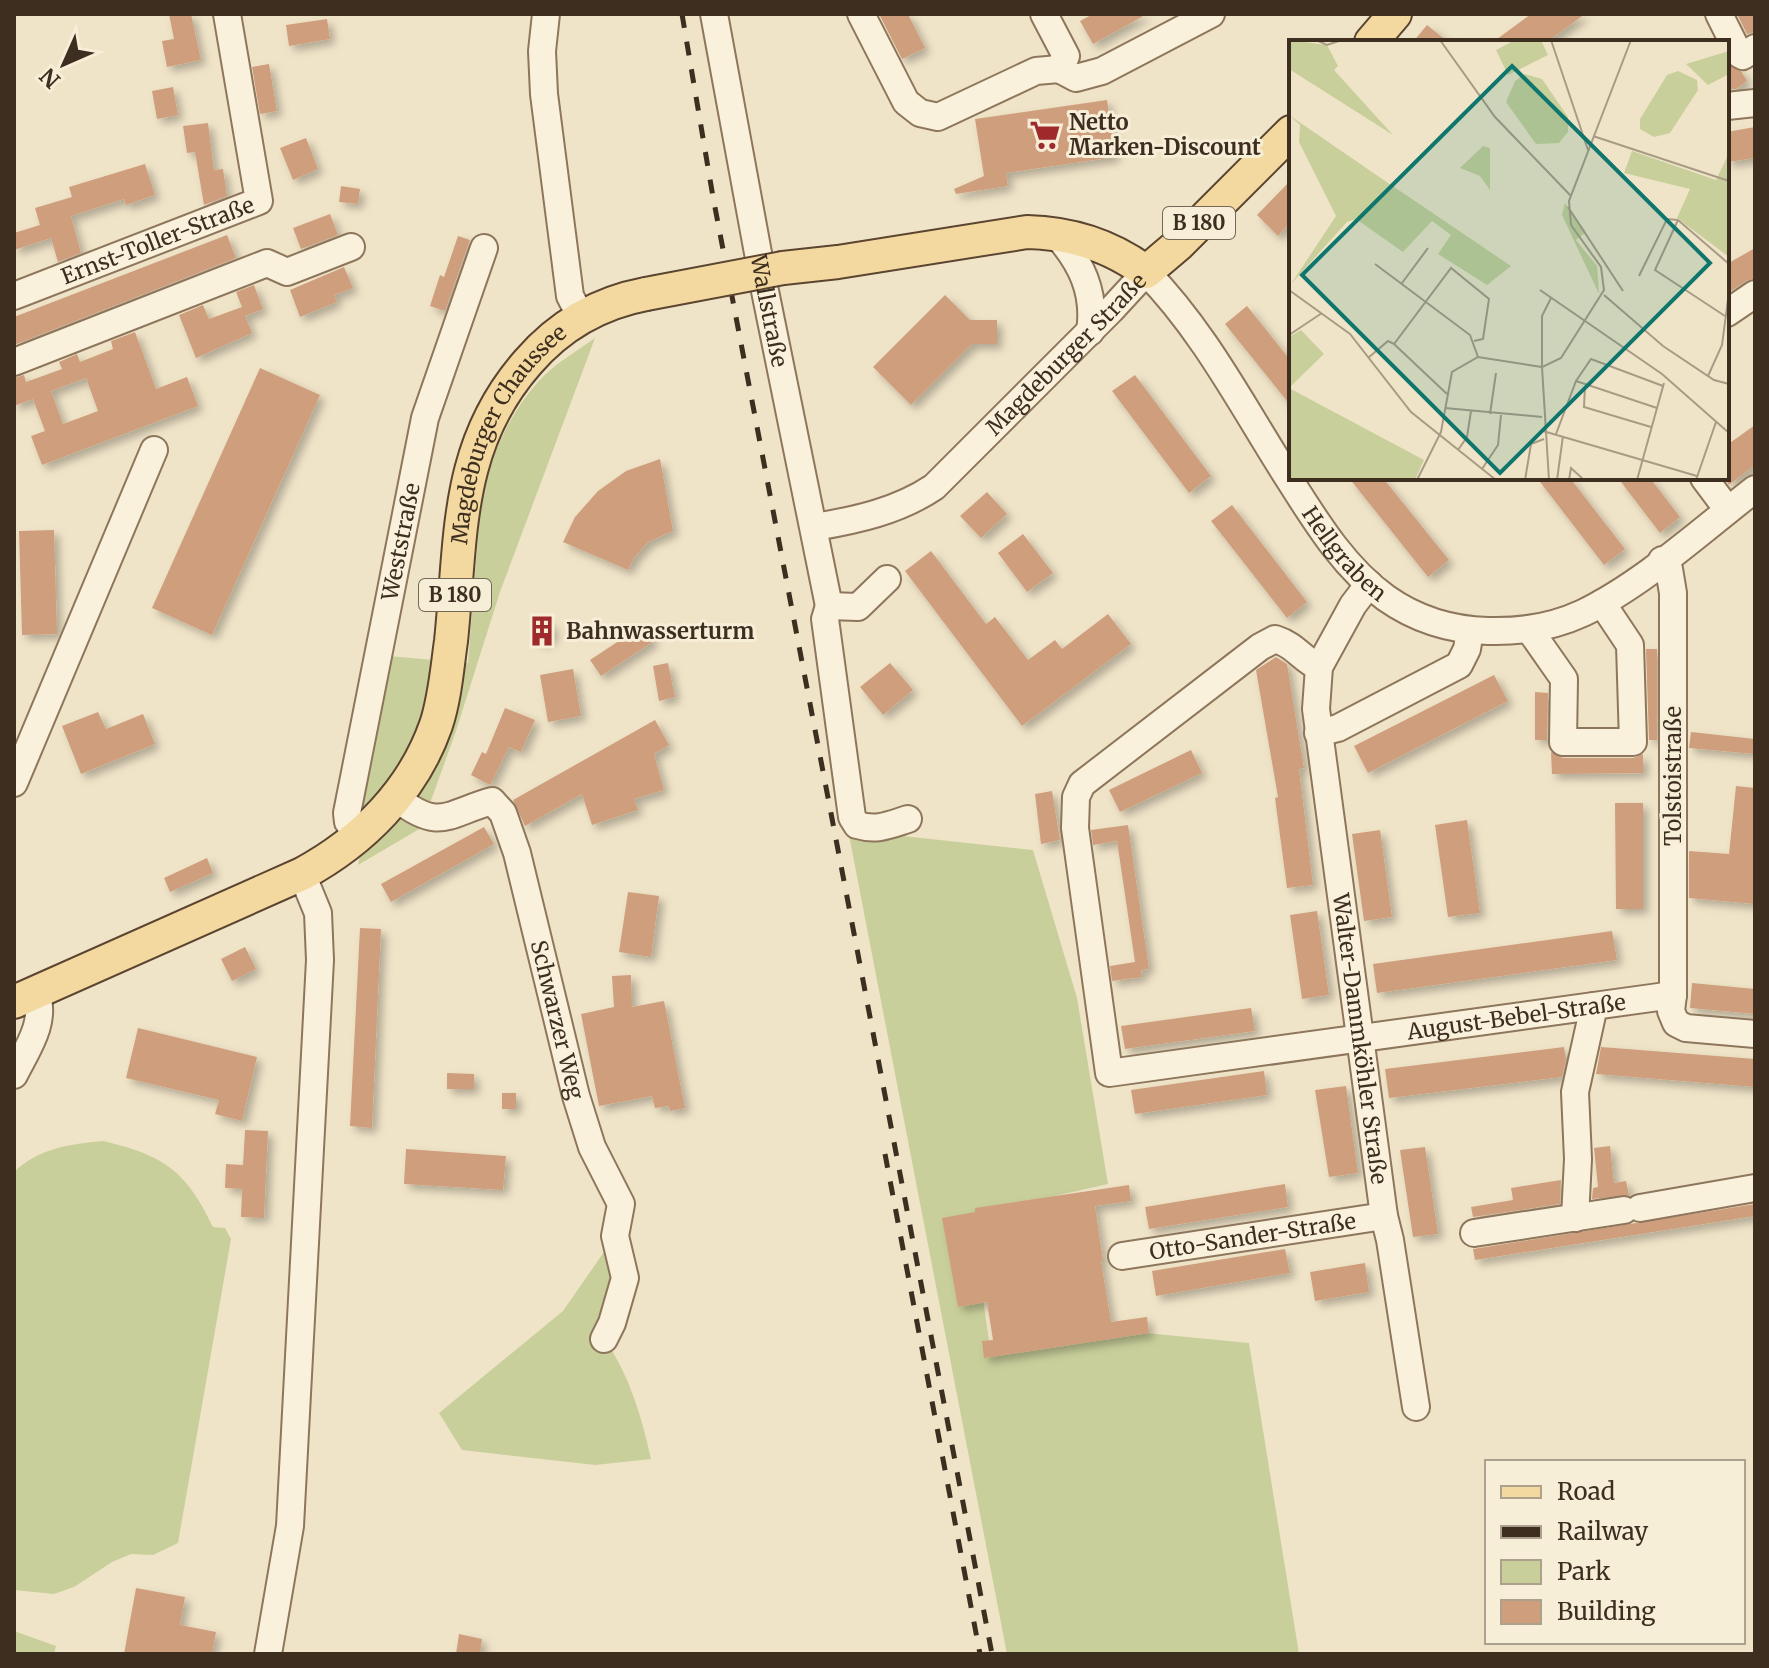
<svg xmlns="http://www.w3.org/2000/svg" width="1769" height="1668" viewBox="0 0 1769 1668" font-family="Merriweather,serif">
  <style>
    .green { fill: #c9cf9b }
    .building { fill: #cf9f7d; fill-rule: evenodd; filter: url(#shadow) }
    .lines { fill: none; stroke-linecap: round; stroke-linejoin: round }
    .minor-casing { stroke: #8d765c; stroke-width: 30 }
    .major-casing { stroke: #5b4430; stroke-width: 36 }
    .minor { stroke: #faf1dc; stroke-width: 26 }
    .major { stroke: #f3d9a0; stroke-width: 32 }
    .rail { stroke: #3d2e20; stroke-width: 5; stroke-dasharray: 14 14; stroke-linecap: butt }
    .major-bridge-casing { stroke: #5b4430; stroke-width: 36; stroke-linecap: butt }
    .major-bridge { stroke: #f3d9a0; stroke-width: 32 }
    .labels { text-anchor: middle; stroke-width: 6; stroke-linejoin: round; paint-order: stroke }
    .shield { fill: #f7eed8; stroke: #756857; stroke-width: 2 }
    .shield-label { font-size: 20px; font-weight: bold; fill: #3d2e20 }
    .poi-label { font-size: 22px; font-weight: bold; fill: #3d2e20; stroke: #f7eed8; text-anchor: start }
    .street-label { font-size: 22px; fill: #3d2e20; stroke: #f7eed8 }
    .inset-road { fill: none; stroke: #a89b85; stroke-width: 2 }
    .view { fill: #0f766e; fill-opacity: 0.15; stroke: #0f766e; stroke-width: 4 }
    .inset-edge { fill: none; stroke: #3d2e20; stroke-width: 4 }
  </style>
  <defs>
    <filter id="shadow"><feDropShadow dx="5" dy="5" stdDeviation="4" flood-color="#0004"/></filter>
  </defs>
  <rect width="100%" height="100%" fill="#f0e4c8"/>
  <!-- green -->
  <g class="green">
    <path d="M595,338L500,592L455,734L421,828L358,865L367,822L355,809L388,656L468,663L481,496C493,450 514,403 549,371C563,359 580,349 595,338Z"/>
    <polygon points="848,830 1033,850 1077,998 1108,1184 971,1215 991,1355 1146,1333 1249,1343 1299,1654 1007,1654"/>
    <path d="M103,1141C163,1155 186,1170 213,1227L225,1228L231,1239L178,1543L153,1555L131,1554L112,1562L74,1587L54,1594L14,1590V1172C39,1148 70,1144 103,1141Z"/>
    <path d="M615,1236L625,1278L604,1339C629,1373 642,1418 651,1459L595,1465L462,1450L439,1413L563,1311Z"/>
    <polygon points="14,1631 56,1646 54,1654 14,1654"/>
  </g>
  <!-- building -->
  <g class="building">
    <polygon points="169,14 191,14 201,60 167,67 162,41 174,39"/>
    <polygon points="879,14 908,14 925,48 902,59"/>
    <polygon points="1093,14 1147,14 1093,44 1080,21"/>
    <polygon points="1531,14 1585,14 1547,42 1493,42"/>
    <polygon points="1737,14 1755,14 1755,32 1747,34"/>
    <polygon points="327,19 330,39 289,46 286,25"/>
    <polygon points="1427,25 1448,42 1413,42"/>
    <polygon points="269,64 277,111 260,114 252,67"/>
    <polygon points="1727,64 1741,71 1747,81 1736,89 1727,90"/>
    <polygon points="173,87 178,115 157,119 152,91"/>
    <polygon points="1107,100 1115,157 1006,173 1008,186 956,194 954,189 984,176 975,119"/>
    <polygon points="208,123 214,170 223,169 227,196 204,205 195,152 187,153 183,126"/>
    <polygon points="1755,127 1755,158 1727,162 1727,132"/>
    <polygon points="306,138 318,169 293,180 280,148"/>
    <polygon points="145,164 155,195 126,205 124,199 71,216 81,253 58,262 51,238 14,250 14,233 40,225 35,208 72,197 69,187"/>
    <polygon points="1291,180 1291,222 1278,236 1257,215"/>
    <polygon points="341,186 360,189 358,204 339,202"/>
    <polygon points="330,214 338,235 301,249 293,228"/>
    <polygon points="227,235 236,258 14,345 14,317"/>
    <polygon points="458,236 470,240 445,311 430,306 440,275 444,277"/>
    <polygon points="1755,248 1755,278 1746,281 1727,294 1727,264"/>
    <polygon points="344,267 353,288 334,295 337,302 300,317 290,290"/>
    <polygon points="254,285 263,309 245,316 252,333 196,358 179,315 203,305 209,319 242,307 236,292"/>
    <polygon points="945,295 970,320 997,320 997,344 972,344 911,405 873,367"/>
    <polygon points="1247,306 1291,361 1291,406 1225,324"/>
    <path d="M135,332L156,389L187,377L198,406L42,465L31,436L45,431L33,399L14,406V378L24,375L26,382L62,369L59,362L77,354L80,362L113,349L111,341ZM86,378L98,411L63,424L51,391Z"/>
    <polygon points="260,368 320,395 212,635 152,608"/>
    <polygon points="1135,375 1211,476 1189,493 1112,391"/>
    <polygon points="1755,425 1755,465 1729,485 1727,482 1727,445"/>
    <polygon points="660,459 673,531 648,542 634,558 628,570 563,542 575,517 598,491 626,471"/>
    <polygon points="1349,478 1383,478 1449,560 1428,577"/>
    <polygon points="1537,478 1570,478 1625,549 1604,565"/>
    <polygon points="1618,478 1650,478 1680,517 1660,533"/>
    <polygon points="987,492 1007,514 981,538 960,516"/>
    <polygon points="1232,505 1307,602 1287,618 1211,521"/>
    <polygon points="54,530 57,634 22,635 19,531"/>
    <polygon points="1023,534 1053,573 1027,592 998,553"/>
    <polygon points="931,551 986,624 995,617 1028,660 1055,640 1062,649 1108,614 1131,644 1022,726 905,571"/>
    <circle cx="542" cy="631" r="11"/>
    <polygon points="643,625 654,641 601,676 590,660"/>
    <polygon points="1646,649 1657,649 1657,740 1649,740"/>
    <polygon points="1276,657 1287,664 1304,768 1299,769 1313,885 1287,888 1275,798 1278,797 1256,670"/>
    <polygon points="668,663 675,697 659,701 653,666"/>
    <polygon points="890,663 913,690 883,715 860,687"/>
    <polygon points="573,669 581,716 548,722 540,675"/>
    <polygon points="1494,675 1508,701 1368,773 1354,746"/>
    <polygon points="1535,692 1548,693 1547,740 1535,740"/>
    <polygon points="505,708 535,720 521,752 509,747 490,785 471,775 482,752 486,754"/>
    <polygon points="98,712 106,729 143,714 155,744 81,774 62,726"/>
    <polygon points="655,720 669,745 654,754 664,790 634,799 638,810 592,825 582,794 525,826 513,800"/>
    <polygon points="1691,732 1755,739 1755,754 1689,748"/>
    <polygon points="1191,750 1202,773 1120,812 1109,790"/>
    <polygon points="1551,752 1563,758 1633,758 1643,754 1643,773 1552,774"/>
    <polygon points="1736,786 1755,788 1755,904 1689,898 1689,851 1729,854"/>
    <polygon points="1052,791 1060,840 1041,844 1035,794"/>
    <polygon points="1615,803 1643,803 1643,909 1616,909"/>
    <polygon points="1467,820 1480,913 1448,917 1435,825"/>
    <polygon points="1128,825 1149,969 1141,970 1142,977 1112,981 1110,966 1135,962 1117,841 1093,845 1091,830"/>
    <polygon points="484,827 494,844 391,902 381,884"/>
    <polygon points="1380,830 1392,917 1364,921 1352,834"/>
    <polygon points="207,858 213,873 170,892 164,878"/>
    <polygon points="628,892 659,896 651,957 619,952"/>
    <polygon points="1317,911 1329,995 1302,999 1290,915"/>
    <polygon points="360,928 381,929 372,1128 350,1126"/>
    <polygon points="1612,931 1617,960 1377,993 1373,964"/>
    <polygon points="245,947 256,969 232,981 221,959"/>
    <polygon points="631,975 632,1007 664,1001 685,1108 670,1111 669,1106 655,1108 652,1096 599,1106 581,1014 614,1007 612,976"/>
    <polygon points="1692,983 1755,989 1755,1014 1690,1008"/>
    <polygon points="1251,1008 1255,1031 1125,1049 1121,1026"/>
    <polygon points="138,1028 257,1057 242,1121 215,1114 219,1100 126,1078"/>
    <polygon points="1564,1047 1566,1060 1562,1077 1389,1098 1385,1069"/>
    <polygon points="1601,1047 1755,1059 1755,1087 1596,1074"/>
    <polygon points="1264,1071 1267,1095 1135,1114 1131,1090"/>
    <polygon points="447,1073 474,1074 474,1089 447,1089"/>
    <polygon points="1346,1086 1358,1173 1329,1177 1315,1090"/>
    <rect x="502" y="1093" width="14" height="16"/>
    <polygon points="245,1130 268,1131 264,1218 241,1217 242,1189 225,1188 226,1164 243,1165"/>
    <polygon points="1610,1146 1614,1183 1626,1181 1629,1195 1592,1199 1593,1188 1598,1187 1594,1148"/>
    <polygon points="1425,1147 1438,1234 1413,1237 1400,1150"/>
    <polygon points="406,1149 506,1156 503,1190 404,1184"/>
    <polygon points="1561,1180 1560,1204 1473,1217 1471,1207 1513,1200 1511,1188"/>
    <polygon points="1285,1184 1288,1207 1149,1229 1145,1207"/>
    <polygon points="1129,1185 1131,1201 1095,1206 1103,1261 1101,1261 1111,1322 1147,1317 1149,1333 984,1358 982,1341 993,1340 987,1302 958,1307 942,1218 975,1212 975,1208"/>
    <polygon points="1755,1204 1755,1216 1475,1260 1473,1249"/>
    <polygon points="1285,1249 1290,1273 1156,1296 1152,1271"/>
    <polygon points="1365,1263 1369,1292 1315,1301 1310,1272"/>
    <polygon points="136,1588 185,1597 180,1625 216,1632 212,1654 124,1654"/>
    <polygon points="459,1634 482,1639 480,1654 456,1654"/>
  </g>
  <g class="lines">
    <!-- minor casing -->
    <g class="minor-casing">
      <g id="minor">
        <polyline points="546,14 542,51 544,94 570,296 581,317"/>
        <path id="s1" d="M714,14L765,291L829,606"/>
        <polyline points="861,14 906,102 920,113 938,117 1036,71 1059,69"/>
        <polyline points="1044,14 1066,56 1059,69 1076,78 1102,71 1211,14"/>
        <polyline points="1719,14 1739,54 1743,56 1755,48"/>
        <polyline points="1727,106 1755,103"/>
        <path d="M1055,233C1081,262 1096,292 1090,332"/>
        <path id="s2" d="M14,296L259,201L227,14"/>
        <polyline points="1727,313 1755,294"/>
        <polyline points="14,362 267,263 287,272 351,247"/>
        <polyline points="1704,478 1728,510"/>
        <path id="s3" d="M815,527C857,520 898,511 934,487L1111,310L1146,272C1204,331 1243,407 1287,476C1315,520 1343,567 1386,598C1417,620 1451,630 1488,631C1521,632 1553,627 1583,613C1643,584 1702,530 1755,489"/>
        <polyline points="1662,560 1669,569 1673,593 1673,995"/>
        <path id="s4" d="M1369,584L1353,605L1319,667L1316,709L1384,1216L1390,1240L1416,1407"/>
        <path d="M829,606L825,619L852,817L857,825C877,831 889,825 908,819"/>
        <polyline points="829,606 858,607 887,579"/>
        <polyline points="1529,629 1564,679 1563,742 1633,742 1630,645 1602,603"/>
        <path id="s5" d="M1319,667C1301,659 1297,646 1275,639L1260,647L1082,784L1076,797L1075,828L1109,1073L1673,995L1671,1011L1676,1023L1686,1028L1755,1034"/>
        <polyline points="1318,733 1338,728 1459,665 1467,649 1470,630"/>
        <polyline points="14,783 154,450"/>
        <path id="s6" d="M396,798C440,832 446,814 492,801L503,813L517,853L576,1096L592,1147L621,1204L615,1236L625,1278L612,1323L604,1339"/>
        <path id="s7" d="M360,836L348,822L347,813L425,418L484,248"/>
        <path d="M14,1075C27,1049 47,1022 36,993"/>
        <polyline points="1640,1208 1755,1188"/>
        <polyline points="1575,1218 1578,1159 1575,1092 1594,1006"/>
        <polyline points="1474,1233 1624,1210"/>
        <path id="s8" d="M1122,1256L1384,1216"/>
        <polyline points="268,1654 290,1526 320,960 318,913 302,874"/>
      </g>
    </g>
    <!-- major casing -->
    <g class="major-casing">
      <g id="major">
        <polyline points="1371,42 1395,14"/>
        <path d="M783,268L838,262L1027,232C1071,233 1110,245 1146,272L1179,244L1291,132"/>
        <path id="s9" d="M14,1002L302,874C363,841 413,791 436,725C445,698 447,669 451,641C462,537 454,446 528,362C560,325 598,303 646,294"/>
      </g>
    </g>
    <!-- minor -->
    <use href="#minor" class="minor"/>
    <!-- major -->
    <use href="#major" class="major"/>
    <!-- rail -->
    <g class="rail">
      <polyline points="682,14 713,197 992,1654"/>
      <polyline points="885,1154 980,1654"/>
    </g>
    <!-- major-bridge casing -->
    <g class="major-bridge-casing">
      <polyline id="major-bridge" points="646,294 783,268"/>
    </g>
    <!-- major-bridge -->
    <use href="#major-bridge" class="major-bridge"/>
  </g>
  <!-- icons -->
  <defs>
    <g id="supermarket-bare" transform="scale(2.4)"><path d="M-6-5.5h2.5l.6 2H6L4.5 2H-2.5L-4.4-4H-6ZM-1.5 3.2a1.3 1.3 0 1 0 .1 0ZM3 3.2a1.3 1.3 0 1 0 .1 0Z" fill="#9e2a2b" stroke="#f7eed8" stroke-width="2.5" paint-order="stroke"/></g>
    <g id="building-bare" transform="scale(2.4)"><path d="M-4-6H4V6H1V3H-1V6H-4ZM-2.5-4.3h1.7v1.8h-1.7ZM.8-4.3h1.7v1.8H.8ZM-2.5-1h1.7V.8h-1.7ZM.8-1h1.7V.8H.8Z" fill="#9e2a2b" stroke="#f7eed8" stroke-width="2.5" paint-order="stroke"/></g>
  </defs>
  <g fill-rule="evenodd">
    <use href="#supermarket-bare" x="1045" y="135"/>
    <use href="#building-bare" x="542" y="631"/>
  </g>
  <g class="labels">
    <!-- shield labels -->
    <g class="shield">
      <rect x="1163" y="207" width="72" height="32" rx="6"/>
      <rect x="419" y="579" width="72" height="32" rx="6"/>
    </g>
    <g class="shield-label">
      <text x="1199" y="230">B 180</text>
      <text x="455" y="602">B 180</text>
    </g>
    <!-- poi labels -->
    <g class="poi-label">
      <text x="1069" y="130">Netto<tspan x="1069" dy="25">Marken-Discount</tspan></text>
      <text x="566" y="639">Bahnwasserturm</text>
    </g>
    <!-- street labels -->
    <g class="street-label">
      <text dy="8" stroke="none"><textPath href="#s2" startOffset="154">Ernst-Toller-Straße</textPath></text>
      <text dy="8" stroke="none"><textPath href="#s1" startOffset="302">Wallstraße</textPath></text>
      <text dy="8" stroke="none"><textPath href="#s3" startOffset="314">Magdeburger Straße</textPath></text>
      <text dy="8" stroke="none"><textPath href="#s9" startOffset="826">Magdeburger Chaussee</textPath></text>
      <text dy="8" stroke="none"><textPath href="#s7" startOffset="304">Weststraße</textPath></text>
      <text dy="8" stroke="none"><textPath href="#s3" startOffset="774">Hellgraben</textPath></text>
      <text transform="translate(1673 776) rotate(-90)" y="8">Tolstoistraße</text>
      <text dy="8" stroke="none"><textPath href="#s5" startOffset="998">August-Bebel-Straße</textPath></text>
      <text dy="8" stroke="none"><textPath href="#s6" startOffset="334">Schwarzer Weg</textPath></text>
      <text dy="8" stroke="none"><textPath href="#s4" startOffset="472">Walter-Dammköhler Straße</textPath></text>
      <text dy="8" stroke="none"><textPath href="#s8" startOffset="132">Otto-Sander-Straße</textPath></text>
    </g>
  </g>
  <!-- overview -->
  <g transform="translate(1289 40)">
    <rect width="440" height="440" fill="#f0e4c8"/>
    <path d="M0,0L38,5L49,26L45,30L104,95L0,29ZM226,0H252L259,15L219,35L207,10ZM440,11V34L419,45L397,24ZM389,31L408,40L409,50L381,93L365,97L351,89V79L378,35ZM236,34L253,39L279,77V92L270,103L247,104L217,62L226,41ZM0,75L83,132L222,226L198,245L149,214L162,195L143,181L114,212L67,179L58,182L2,244L47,176L10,102L11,85ZM194,106L201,108V150L191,136L171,128ZM343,111L427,140L440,113V217L388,178L401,149L335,133ZM276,163L297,192L287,200L308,226L310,254L273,175ZM12,290L35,314L1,347L0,297ZM0,348L135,420L126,440H0Z" fill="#c9cf9b"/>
    <path class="inset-road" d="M27,0L38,5L53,0M151,0L206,77L282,156M262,0L299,110M304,96L440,141M279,167L334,251M389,180L366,230L436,276M389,180L440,224M86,224L181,295L189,317M350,236L378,179L389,180M113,243L139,208M0,250L61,294L122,372L207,440M251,250L373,334L440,393M315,255L374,306L425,340L440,344M0,295L33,273M105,304L158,354M79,318L99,301L105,304L162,228L200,259L194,299L185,301M419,336L433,305L440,252M287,341L302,319L374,346M296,346L295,367L362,387M156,368L253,377M201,374L207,333M254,391L408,436M267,394L287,341L368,368M169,410L178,397L182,371M193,429L209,405L212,375M128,440L152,392L163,332L189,317L253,327V276L262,258M236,440L242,404L255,399M260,440L253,327L272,318L315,250L312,227L282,185L280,161L342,0M268,440L274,396M280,440L282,428L295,440M348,440L375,343M407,440L427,382"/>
    <path class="view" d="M223,26L421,223L211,433L13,235Z"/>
    <rect width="440" height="440" class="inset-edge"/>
  </g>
  <!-- border -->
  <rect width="1769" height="1668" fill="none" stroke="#3d2e20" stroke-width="32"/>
  <!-- legend -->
  <rect x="1485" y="1460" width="260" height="184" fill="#f7eed8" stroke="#ada18e" stroke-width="2"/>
  <rect x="1501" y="1486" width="40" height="12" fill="#f3d9a0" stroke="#ada18e" stroke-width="2"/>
  <text x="1557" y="1500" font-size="24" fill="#3d2e20">Road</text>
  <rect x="1501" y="1526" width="40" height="12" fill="#3d2e20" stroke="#ada18e" stroke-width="2"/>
  <text x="1557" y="1540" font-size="24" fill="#3d2e20">Railway</text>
  <rect x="1501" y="1560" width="40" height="24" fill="#c9cf9b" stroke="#ada18e" stroke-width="2"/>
  <text x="1557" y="1580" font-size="24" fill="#3d2e20">Park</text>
  <rect x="1501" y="1600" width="40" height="24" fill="#cf9f7d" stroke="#ada18e" stroke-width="2"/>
  <text x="1557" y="1620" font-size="24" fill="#3d2e20">Building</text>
  <!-- north arrow -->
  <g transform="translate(64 64) rotate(225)" stroke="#f7eed8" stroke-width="6" paint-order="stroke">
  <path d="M0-6L14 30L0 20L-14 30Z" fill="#3d2e20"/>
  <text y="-12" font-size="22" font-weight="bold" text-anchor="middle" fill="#3d2e20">N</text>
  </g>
</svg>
